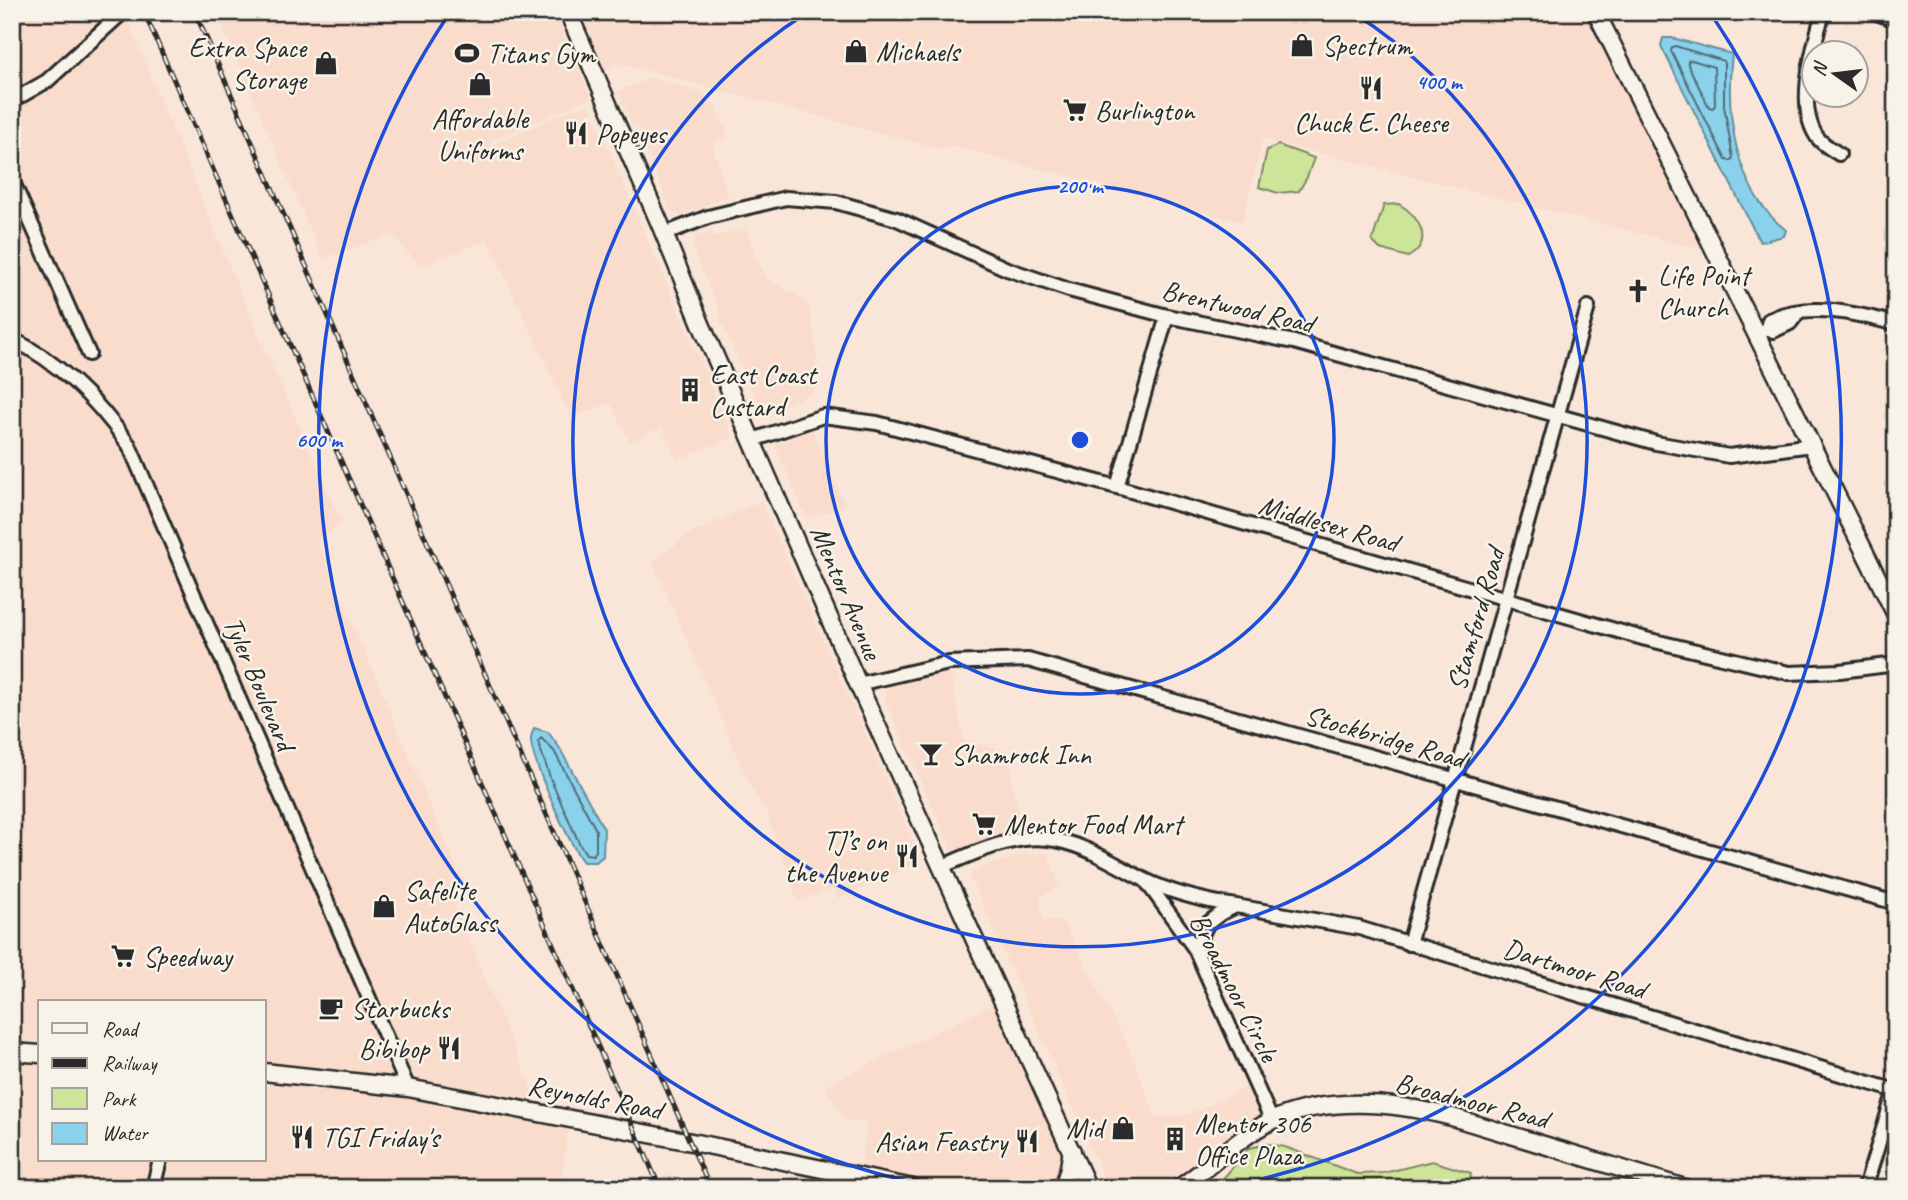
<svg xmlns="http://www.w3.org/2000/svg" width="1908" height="1200" viewBox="0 0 1908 1200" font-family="Caveat,sans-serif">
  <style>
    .built { fill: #fadccc }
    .green { fill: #cee499; stroke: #7c8862; stroke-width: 2 }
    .water { fill: #8ad1eb; stroke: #648f9e; stroke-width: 2 }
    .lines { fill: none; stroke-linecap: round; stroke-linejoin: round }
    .shore { stroke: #516d78; stroke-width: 2 }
    .minor-casing { stroke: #2b2b2b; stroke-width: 18 }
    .major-casing { stroke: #2b2b2b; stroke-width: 21 }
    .minor { stroke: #f7f3e8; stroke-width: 12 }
    .major { stroke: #f7f3e8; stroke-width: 16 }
    .rail-casing { stroke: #2b2b2b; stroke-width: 5 }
    .rail { stroke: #f7f3e8; stroke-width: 2.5; stroke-dasharray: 8; stroke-linecap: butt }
    .ring { fill: none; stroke: #1d4ed8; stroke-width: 3.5 }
    .labels { text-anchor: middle; stroke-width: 5; stroke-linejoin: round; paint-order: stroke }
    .poi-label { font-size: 28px; fill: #2b2b2b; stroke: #f7f3e8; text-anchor: start }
    .street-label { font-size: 28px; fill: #2b2b2b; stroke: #f7f3e8 }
    .centre { fill: #1d4ed8; stroke: #f7f3e8; stroke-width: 3.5 }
    .ring-label { font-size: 21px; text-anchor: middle; font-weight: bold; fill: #1d4ed8; stroke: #f7f3e8; stroke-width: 5; stroke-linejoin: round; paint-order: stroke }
  </style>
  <rect width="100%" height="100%" fill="#f9e6d8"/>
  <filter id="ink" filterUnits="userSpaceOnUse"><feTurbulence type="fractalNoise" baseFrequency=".0143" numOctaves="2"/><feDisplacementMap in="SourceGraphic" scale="14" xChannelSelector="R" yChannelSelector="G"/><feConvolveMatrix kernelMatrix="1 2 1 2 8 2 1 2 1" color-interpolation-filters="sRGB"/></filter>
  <g filter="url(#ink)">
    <!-- built -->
    <g class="built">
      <polygon points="12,12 124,12 248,311 342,523 317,540 470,898 454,904 540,1110 264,1069 264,1002 40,1002 40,1052 12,1050"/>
      <polygon points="216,12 554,12 591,98 490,141 491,146 575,108 590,106 733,437 677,460 662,427 630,442 610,402 571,418 488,240 420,266 391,234 323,259"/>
      <polygon points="580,12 1587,12 1709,251 1263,139 1242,222 957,147 940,149 618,63 611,66 607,72"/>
      <polygon points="651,78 704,94 706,101 698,106 714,103 729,136 712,143 728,196 682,216 671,212 639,131 674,116 640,130 637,124 633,126 618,91"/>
      <polygon points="745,228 755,255 767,279 809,303 817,358 814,392 763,415 722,323 717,305 692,246 696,236 711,230 714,237"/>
      <polygon points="812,429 845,505 807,519 775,445"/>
      <polygon points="761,501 922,861 838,899 833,889 797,901 766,810 752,789 653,562 689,534"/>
      <polygon points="950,672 964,740 1010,752 1012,784 1018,807 1020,833 955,857 884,698 889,684 907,678"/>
      <polygon points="1048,853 1059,885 1040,897 1043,920 1062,920 1131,1052 1156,1118 1183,1116 1201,1109 1253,1084 1268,1120 1176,1185 1172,1178 1145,1188 1108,1187 970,877 972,871 1022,855"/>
      <polygon points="998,1002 1067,1150 1061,1178 1055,1188 943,1188 860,1171 867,1122 846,1122 825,1086"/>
      <polygon points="12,1055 40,1057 40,1160 155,1160 148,1188 12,1188"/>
      <polygon points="264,1076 317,1081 569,1122 560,1188 157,1188 164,1160 264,1160"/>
    </g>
    <!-- green -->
    <g class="green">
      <polygon points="1278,145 1314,158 1307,177 1299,191 1278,193 1259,187 1267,150"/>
      <path d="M1399,204C1419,216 1435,242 1408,257L1380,249L1372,241L1384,205Z"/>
      <polygon points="1268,1144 1285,1147 1357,1174 1384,1173 1432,1161 1471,1173 1469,1188 1224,1188 1221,1181 1249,1148"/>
    </g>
    <!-- water -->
    <g class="water">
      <path d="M1663,38H1672L1732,54C1725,114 1735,191 1786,230L1784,236L1760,242L1661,46Z"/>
      <path d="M534,728L548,732L559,747L604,829L603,856L596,862H583C570,844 530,759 531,739C531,735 533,731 534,728Z"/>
    </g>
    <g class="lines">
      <!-- shore -->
      <g class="shore">
        <polygon points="1675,46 1724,61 1724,106 1733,158 1731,161 1726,160 1671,51 1672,48"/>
        <polygon points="1692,60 1714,67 1715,105 1713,108 1709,107 1688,65 1688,61"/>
        <polygon points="541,738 554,751 596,830 596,851 593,855 586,854 580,845 551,780 538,742"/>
      </g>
      <!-- minor casing -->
      <g class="minor-casing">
        <g id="minor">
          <path d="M1823,12C1814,46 1795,105 1817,137C1823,145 1831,149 1839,154"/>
          <polyline points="1874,12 1896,20"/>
          <polyline points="12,101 47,81 123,12"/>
          <polyline points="12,180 89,354"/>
          <polyline points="664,234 708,217 786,198 836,202 897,219 1007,269 1069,290 1167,316 1294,342 1656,443 1729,456 1812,445"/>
          <polyline points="1767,328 1773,331 1790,323 1797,314"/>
          <path d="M1757,336L1767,328L1769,320C1808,301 1855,313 1896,324"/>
          <path d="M12,339C61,363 98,401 129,445L408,1088"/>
          <polyline points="753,440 823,416 877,423 1117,487 1646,639 1789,673 1840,671 1896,664"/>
          <polyline points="1117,487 1167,316"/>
          <polyline points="858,684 949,663 1028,660 1896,903"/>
          <path d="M943,866C969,855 995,843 1024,839C1069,833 1106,860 1143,879C1171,893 1205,901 1236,906"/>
          <polyline points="1146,881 1195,949 1272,1121"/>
          <polyline points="1409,944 1588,307"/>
          <polyline points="1195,949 1207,924 1220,914 1236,906 1359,928 1896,1091"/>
          <polyline points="153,1188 160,1160"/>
          <polyline points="1865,1188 1896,1087"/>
        </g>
      </g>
      <!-- major casing -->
      <g class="major-casing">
        <g id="major">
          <polyline points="568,12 660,224 701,324 858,684 1088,1188"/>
          <polyline points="1596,12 1896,615"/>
          <polyline points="12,1052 40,1054"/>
          <polyline points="264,1072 408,1088 702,1144 913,1188"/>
          <polyline points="1063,1188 1068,1172 1072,1151"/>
          <path d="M1179,1188C1211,1167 1237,1138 1271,1121C1328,1095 1394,1102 1452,1117L1685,1188"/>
        </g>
      </g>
      <!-- minor -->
      <use href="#minor" class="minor"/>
      <!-- major -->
      <use href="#major" class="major"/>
      <!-- rail casing -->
      <g class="rail-casing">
        <g id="rail">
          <polyline points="144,12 660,1188"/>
          <polyline points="195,12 710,1188"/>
        </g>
      </g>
      <!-- rail -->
      <use href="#rail" class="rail"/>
    </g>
  </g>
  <!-- distance rings -->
  <g class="ring">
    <circle cx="1080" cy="440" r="254"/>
    <path d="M1352 12A507 507 0 1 1 808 12"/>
    <path d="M935 1187A761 761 0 0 1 449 14M1711 14A761 761 0 0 1 1225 1187"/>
  </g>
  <!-- icons -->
  <defs>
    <g id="shop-bare" transform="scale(1.89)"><path d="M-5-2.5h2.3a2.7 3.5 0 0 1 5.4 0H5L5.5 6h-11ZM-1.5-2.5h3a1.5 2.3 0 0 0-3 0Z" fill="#2b2b2b" stroke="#f7f3e8" stroke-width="2.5" paint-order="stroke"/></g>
    <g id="stadium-bare" transform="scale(1.89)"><path d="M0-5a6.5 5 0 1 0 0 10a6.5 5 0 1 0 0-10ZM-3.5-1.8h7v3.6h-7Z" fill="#2b2b2b" stroke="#f7f3e8" stroke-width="2.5" paint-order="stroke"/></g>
    <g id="restaurant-bare" transform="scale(1.89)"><path d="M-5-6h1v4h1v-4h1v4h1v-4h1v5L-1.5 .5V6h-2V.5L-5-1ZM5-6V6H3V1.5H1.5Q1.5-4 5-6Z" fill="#2b2b2b" stroke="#f7f3e8" stroke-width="2.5" paint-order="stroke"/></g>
    <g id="supermarket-bare" transform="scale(1.89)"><path d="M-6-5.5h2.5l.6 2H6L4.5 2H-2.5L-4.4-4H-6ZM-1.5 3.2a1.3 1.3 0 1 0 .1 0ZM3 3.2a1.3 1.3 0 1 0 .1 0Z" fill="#2b2b2b" stroke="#f7f3e8" stroke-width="2.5" paint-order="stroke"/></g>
    <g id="church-bare" transform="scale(1.89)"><path d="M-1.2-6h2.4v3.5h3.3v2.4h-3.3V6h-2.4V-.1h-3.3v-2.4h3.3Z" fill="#2b2b2b" stroke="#f7f3e8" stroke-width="2.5" paint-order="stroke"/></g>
    <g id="building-bare" transform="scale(1.89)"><path d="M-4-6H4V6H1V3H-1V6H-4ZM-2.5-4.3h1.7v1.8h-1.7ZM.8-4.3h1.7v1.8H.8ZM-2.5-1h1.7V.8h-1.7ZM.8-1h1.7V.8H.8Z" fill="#2b2b2b" stroke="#f7f3e8" stroke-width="2.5" paint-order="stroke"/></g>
    <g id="bar-bare" transform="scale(1.89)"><path d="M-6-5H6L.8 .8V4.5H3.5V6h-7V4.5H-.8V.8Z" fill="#2b2b2b" stroke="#f7f3e8" stroke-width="2.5" paint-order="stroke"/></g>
    <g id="cafe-bare" transform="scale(1.89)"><path d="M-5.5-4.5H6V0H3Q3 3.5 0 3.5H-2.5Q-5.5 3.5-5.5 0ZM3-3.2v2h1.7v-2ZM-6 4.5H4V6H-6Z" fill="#2b2b2b" stroke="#f7f3e8" stroke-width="2.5" paint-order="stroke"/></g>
  </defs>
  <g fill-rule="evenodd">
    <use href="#shop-bare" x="1302" y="45"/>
    <use href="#shop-bare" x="856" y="51"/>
    <use href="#stadium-bare" x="467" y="53"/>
    <use href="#shop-bare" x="326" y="63"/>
    <use href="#shop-bare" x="480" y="84"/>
    <use href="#restaurant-bare" x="1371" y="88"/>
    <use href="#supermarket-bare" x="1075" y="110"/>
    <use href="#restaurant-bare" x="576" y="133"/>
    <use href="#church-bare" x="1638" y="291"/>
    <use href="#building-bare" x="690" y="390"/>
    <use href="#bar-bare" x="931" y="754"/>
    <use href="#supermarket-bare" x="984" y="824"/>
    <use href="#restaurant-bare" x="907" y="856"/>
    <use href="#shop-bare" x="384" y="906"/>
    <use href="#supermarket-bare" x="123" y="956"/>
    <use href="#cafe-bare" x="331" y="1008"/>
    <use href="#restaurant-bare" x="449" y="1048"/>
    <use href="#shop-bare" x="1123" y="1128"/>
    <use href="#restaurant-bare" x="302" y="1137"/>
    <use href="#building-bare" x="1175" y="1139"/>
    <use href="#restaurant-bare" x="1027" y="1141"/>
  </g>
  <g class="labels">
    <!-- poi labels -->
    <g class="poi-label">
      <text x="1322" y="55">Spectrum</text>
      <text x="306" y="57" text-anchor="end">Extra Space<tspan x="306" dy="32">Storage</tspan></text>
      <text x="876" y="61">Michaels</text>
      <text x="487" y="63">Titans Gym</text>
      <text x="1095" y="120">Burlington</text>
      <text x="480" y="128" text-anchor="middle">Affordable<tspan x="480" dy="32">Uniforms</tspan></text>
      <text x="1371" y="132" text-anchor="middle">Chuck E. Cheese</text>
      <text x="596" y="143">Popeyes</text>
      <text x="1658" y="285">Life Point<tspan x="1658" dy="32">Church</tspan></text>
      <text x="710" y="384">East Coast<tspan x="710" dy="32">Custard</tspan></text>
      <text x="951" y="764">Shamrock Inn</text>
      <text x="1004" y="834">Mentor Food Mart</text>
      <text x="887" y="850" text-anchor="end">TJ’s on<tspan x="887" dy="32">the Avenue</tspan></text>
      <text x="404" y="900">Safelite<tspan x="404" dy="32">AutoGlass</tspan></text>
      <text x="143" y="966">Speedway</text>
      <text x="351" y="1018">Starbucks</text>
      <text x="429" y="1058" text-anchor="end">Bibibop</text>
      <text x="1195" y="1133">Mentor 306<tspan x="1195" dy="32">Office Plaza</tspan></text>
      <text x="1103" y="1138" text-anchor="end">Mid</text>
      <text x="322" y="1147">TGI Friday's</text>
      <text x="1007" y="1151" text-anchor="end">Asian Feastry</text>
    </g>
    <!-- street labels -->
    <g class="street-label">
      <text transform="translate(1238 306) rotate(13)" y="10">Brentwood Road</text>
      <text transform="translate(1329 523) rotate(16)" y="10">Middlesex Road</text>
      <text transform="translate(847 592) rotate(67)" y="10">Mentor Avenue</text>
      <text transform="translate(1475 619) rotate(-74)" y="10">Stamford Road</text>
      <text transform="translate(260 683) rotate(67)" y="10">Tyler Boulevard</text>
      <text transform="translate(1385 736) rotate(16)" y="10">Stockbridge Road</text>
      <text transform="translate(1575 968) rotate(17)" y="10">Dartmoor Road</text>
      <text transform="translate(1235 987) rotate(63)" y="10">Broadmoor Circle</text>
      <text transform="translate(595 1097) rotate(11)" y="10">Reynolds Road</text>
      <text transform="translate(1472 1100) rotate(14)" y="10">Broadmoor Road</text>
    </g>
  </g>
  <circle cx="1080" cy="440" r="10" class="centre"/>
  <g class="ring-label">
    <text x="1439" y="89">400 m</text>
    <text x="1080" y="193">200 m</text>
    <text x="319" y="447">600 m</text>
  </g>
  <!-- margin -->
  <rect width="1908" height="1200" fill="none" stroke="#f7f3e8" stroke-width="42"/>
  <rect x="21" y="21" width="1866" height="1158" fill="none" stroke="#2b2b2b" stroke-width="2.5" filter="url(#ink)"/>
  <!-- legend -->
  <rect x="38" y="1000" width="228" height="161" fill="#f7f3e8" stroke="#a5a39c" stroke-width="2"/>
  <rect x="52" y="1023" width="35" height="10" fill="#f7f3e8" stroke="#a5a39c" stroke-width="2"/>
  <text x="102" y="1036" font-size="21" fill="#2b2b2b">Road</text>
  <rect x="52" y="1058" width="35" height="10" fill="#2b2b2b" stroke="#a5a39c" stroke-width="2"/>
  <text x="102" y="1070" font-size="21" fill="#2b2b2b">Railway</text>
  <rect x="52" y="1088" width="35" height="21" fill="#cee499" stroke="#a5a39c" stroke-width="2"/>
  <text x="102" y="1106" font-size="21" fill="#2b2b2b">Park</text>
  <rect x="52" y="1123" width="35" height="21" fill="#8ad1eb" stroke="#a5a39c" stroke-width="2"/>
  <text x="102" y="1140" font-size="21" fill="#2b2b2b">Water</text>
  <!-- north arrow -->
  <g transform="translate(1835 74) rotate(284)"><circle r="33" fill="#f7f3e8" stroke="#a5a39c" stroke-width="2"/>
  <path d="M0-5L12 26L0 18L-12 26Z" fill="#2b2b2b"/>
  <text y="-10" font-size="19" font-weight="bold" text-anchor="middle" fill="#2b2b2b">N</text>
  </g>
</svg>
